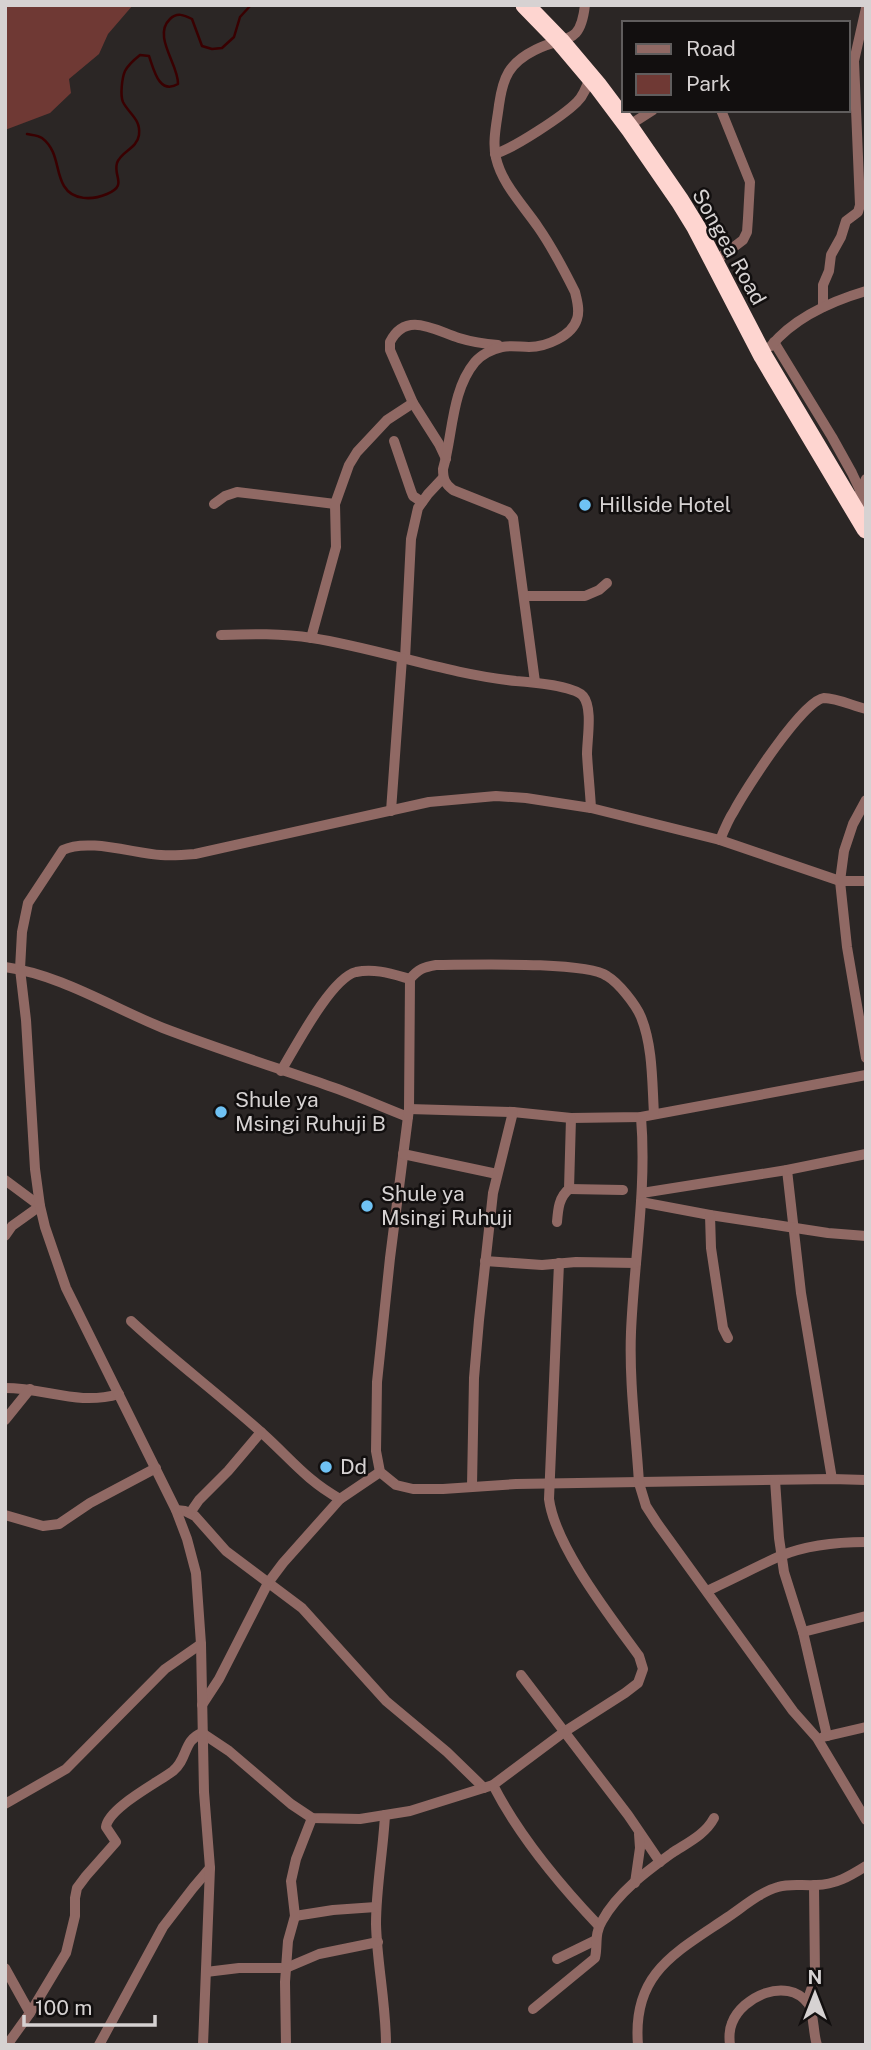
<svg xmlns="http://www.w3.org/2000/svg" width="871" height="2050" viewBox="0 0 871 2050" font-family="'Public Sans',sans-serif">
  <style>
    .green { fill: #6f3934 }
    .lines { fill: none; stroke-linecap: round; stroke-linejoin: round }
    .stream { stroke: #390001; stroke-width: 2.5 }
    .street { stroke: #906964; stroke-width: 10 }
    .highway { stroke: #fed5d0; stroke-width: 19 }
    .poi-dot { fill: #6fc2f4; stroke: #120f0f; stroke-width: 2.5 }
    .labels { text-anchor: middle; stroke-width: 5; stroke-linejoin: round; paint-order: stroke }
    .street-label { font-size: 21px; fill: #d6d2d2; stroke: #120f0f }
    .poi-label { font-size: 21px; fill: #d6d2d2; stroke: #120f0f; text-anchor: start }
  </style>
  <rect width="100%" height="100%" fill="#2b2625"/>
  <!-- green -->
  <polygon class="green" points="5,5 133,5 108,34 99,54 69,79 71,93 50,113 5,130"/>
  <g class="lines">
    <!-- stream -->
    <path class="stream" d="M27,134C32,135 38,135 42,138C59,151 55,171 64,186C73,201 93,200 107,194C128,185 113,177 117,163C121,151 137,149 139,135C141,119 129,114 123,102C120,95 122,78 125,71C128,65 135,59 140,55L149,56C154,70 159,95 178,84C179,65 152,36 170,19C177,12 184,15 192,19L202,46L212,49L222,48L234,37L240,17L251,5"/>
    <!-- street -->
    <g class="street">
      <polyline points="628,126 653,110"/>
      <path d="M495,154C514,148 563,116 577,102C584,95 587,86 590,77"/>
      <polyline points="714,262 743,240 747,232 748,218 750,182 721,110"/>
      <polyline points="823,307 823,285 829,271 831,255 841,237 846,221 858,212 860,205 854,61 866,8"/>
      <polyline points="774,342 832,437 852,473 866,503"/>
      <path d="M771,346C794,318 832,301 866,291"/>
      <polyline points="394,441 411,491 413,496 422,502"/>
      <path d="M446,459L439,444L413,403L390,350V342C406,310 436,331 459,338C472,342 485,344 498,345"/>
      <polyline points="858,496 866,479"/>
      <polyline points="214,504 225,496 237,492 335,504"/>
      <polyline points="524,596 585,596 599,590 607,583"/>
      <path d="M221,635C251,634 282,633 312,638C381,649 447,674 516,681C530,682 574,686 583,696C593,708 587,739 587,754C588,772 590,790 591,808"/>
      <polyline points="311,638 336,547 335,504 349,465 357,452 387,420 413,403"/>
      <polyline points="405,659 411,539 418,508 428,494 443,478"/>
      <path d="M535,682L513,518L508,512L453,490C445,484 443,479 443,469C453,435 451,391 475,362C481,355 492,349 502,347C511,345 520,347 529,347C546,347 572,336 577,319C580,310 577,300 575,292C564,270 552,247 538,227C523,205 502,184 496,158C492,141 497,122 499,105C503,77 509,63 535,50C565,34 580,48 585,5"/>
      <polyline points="866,800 853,824 844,851 840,881 847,947 866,1058"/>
      <polyline points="391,811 402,658"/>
      <path d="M720,840C724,830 728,820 734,811C745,790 803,700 824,698C837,698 853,706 866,709"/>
      <path d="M5,967C61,975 111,1007 163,1028C218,1049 274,1067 329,1086C356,1095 382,1107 408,1117"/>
      <path d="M281,1071C295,1048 331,978 356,972C375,968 392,974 410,979"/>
      <polyline points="409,1109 513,1112 571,1118 641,1117 866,1075"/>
      <path d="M654,1114C652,1082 653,1047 641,1017C636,1005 619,983 607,976C585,961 468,965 436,965C424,967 418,969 410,979L409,1109L390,1258L377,1382L376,1451L380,1472L396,1485L413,1489H443L516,1484L832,1479L866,1480"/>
      <path d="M641,1117C647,1189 634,1260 631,1332C629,1382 636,1433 639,1483L646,1506L657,1523L793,1711L817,1738L866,1820"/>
      <polyline points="403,1154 497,1174"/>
      <polyline points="787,1170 801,1293 832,1479"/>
      <polyline points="5,1180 40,1206 12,1226 5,1236"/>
      <polyline points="569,1189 623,1190"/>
      <polyline points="642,1193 787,1170 866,1154"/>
      <polyline points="641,1202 710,1215 828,1233 866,1236"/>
      <polyline points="710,1215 711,1248 723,1328 728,1338"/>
      <path d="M557,1222C558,1209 559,1197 569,1189L571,1118"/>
      <polyline points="485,1261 542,1265 576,1262 636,1263"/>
      <path d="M131,1321C173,1360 220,1395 262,1433C291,1459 306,1480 340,1499"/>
      <path d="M5,1388C47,1388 77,1406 119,1394"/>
      <polyline points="5,1420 30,1389"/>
      <polyline points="775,1480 779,1538 784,1572 803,1632 827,1736"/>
      <polyline points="472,1486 474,1378 479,1320 493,1193 513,1112"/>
      <polyline points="176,1510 185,1511 195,1516 226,1551 302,1608 386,1701 447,1752 484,1788"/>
      <polyline points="190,1513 199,1500 228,1471 261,1432"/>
      <polyline points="5,1515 43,1526 59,1524 90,1503 156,1468"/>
      <path d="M707,1591C731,1580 756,1567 780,1556C807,1545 837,1542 866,1542"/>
      <polyline points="803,1632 866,1616"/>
      <polyline points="521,1675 628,1815 660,1862"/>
      <polyline points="202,1705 219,1679 268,1583 283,1563 340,1499 380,1472"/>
      <polyline points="823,1737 866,1727"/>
      <path d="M493,1785C519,1836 560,1885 599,1926"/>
      <polyline points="5,1804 66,1769 165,1669 201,1644"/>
      <path d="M385,1815C383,1852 376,1888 376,1924C377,1964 386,2003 386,2045"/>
      <polyline points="635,1883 640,1848 639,1834"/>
      <polyline points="295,1916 333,1910 376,1907"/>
      <polyline points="557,1959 596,1940"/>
      <polyline points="5,1968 30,2013"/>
      <polyline points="206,1972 239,1968 286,1968 319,1954 378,1942"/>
      <polyline points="807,2002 815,1978 814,1885"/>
      <path d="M533,2009L595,1958C598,1945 594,1934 602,1921C617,1893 647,1871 672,1853C687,1843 705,1835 714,1818"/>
      <path d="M7,2045L30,2013L66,1953L75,1916V1898L77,1888L86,1876L116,1842L106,1827C108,1808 157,1783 173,1771C188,1759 183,1740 202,1733L229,1751L291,1804L312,1818L360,1819L410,1811L493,1785L564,1732L625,1693L638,1683L643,1669L639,1656C610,1616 555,1546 549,1499L559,1263"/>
      <polyline points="99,2045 163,1927 193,1888 210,1868"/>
      <path d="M203,2045L210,1868L204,1792L201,1644L196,1573L187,1539L176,1510L66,1288L45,1227L40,1206L35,1169L26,1020L20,969L22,932L28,903L63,850C87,838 133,853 161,855C172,856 184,855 195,854L429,802L496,796L526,798L591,808L720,840L840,881H866"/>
      <polyline points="286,2045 285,1982 288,1941 295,1916 291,1881 296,1859 312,1818"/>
      <path d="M638,2045C632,1973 675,1953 728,1917C743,1907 760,1892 778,1887C791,1883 803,1886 816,1885C835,1885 850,1876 866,1866"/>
      <path d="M730,2045C729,2037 729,2030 732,2023C742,1997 786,1976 808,2003C814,2011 813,2034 817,2045"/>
    </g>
    <!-- highway -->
    <polyline class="highway" points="525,5 560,41 598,86 631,130 680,201 696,227 763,356 866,529"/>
  </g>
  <!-- markers -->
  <g class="poi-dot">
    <circle cx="585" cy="505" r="7"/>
    <circle cx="221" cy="1112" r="7"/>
    <circle cx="367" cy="1206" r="7"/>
    <circle cx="326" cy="1467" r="7"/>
  </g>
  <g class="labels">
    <!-- street labels -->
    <g class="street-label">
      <text transform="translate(729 247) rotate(61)" y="7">Songea Road</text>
    </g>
    <!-- poi labels -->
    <g class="poi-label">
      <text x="599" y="512">Hillside Hotel</text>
      <text x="235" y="1107">Shule ya<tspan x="235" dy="24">Msingi Ruhuji B</tspan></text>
      <text x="381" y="1201">Shule ya<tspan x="381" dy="24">Msingi Ruhuji</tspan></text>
      <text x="340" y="1474">Dd</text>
    </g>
  </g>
  <!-- border -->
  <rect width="871" height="2050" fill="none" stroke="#d6d2d2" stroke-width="14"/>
  <!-- legend -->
  <rect x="622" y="21" width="228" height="91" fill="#120f0f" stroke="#605d5d" stroke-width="2"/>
  <rect x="636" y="44" width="35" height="10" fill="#906964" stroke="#605d5d" stroke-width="2"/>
  <text x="686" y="56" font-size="21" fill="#d6d2d2">Road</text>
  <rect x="636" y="74" width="35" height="21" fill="#6f3934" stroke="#605d5d" stroke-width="2"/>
  <text x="686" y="91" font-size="21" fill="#d6d2d2">Park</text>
  <!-- north arrow -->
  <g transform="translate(815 1994)" stroke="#120f0f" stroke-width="5" paint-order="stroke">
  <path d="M0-5L12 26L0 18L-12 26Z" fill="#d6d2d2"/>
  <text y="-10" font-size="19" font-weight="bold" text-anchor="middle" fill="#d6d2d2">N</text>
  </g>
  <!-- scale -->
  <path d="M24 2015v10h131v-10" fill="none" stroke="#d6d2d2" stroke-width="3.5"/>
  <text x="35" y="2015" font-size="21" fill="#d6d2d2" stroke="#120f0f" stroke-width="5" paint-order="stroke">100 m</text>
</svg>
